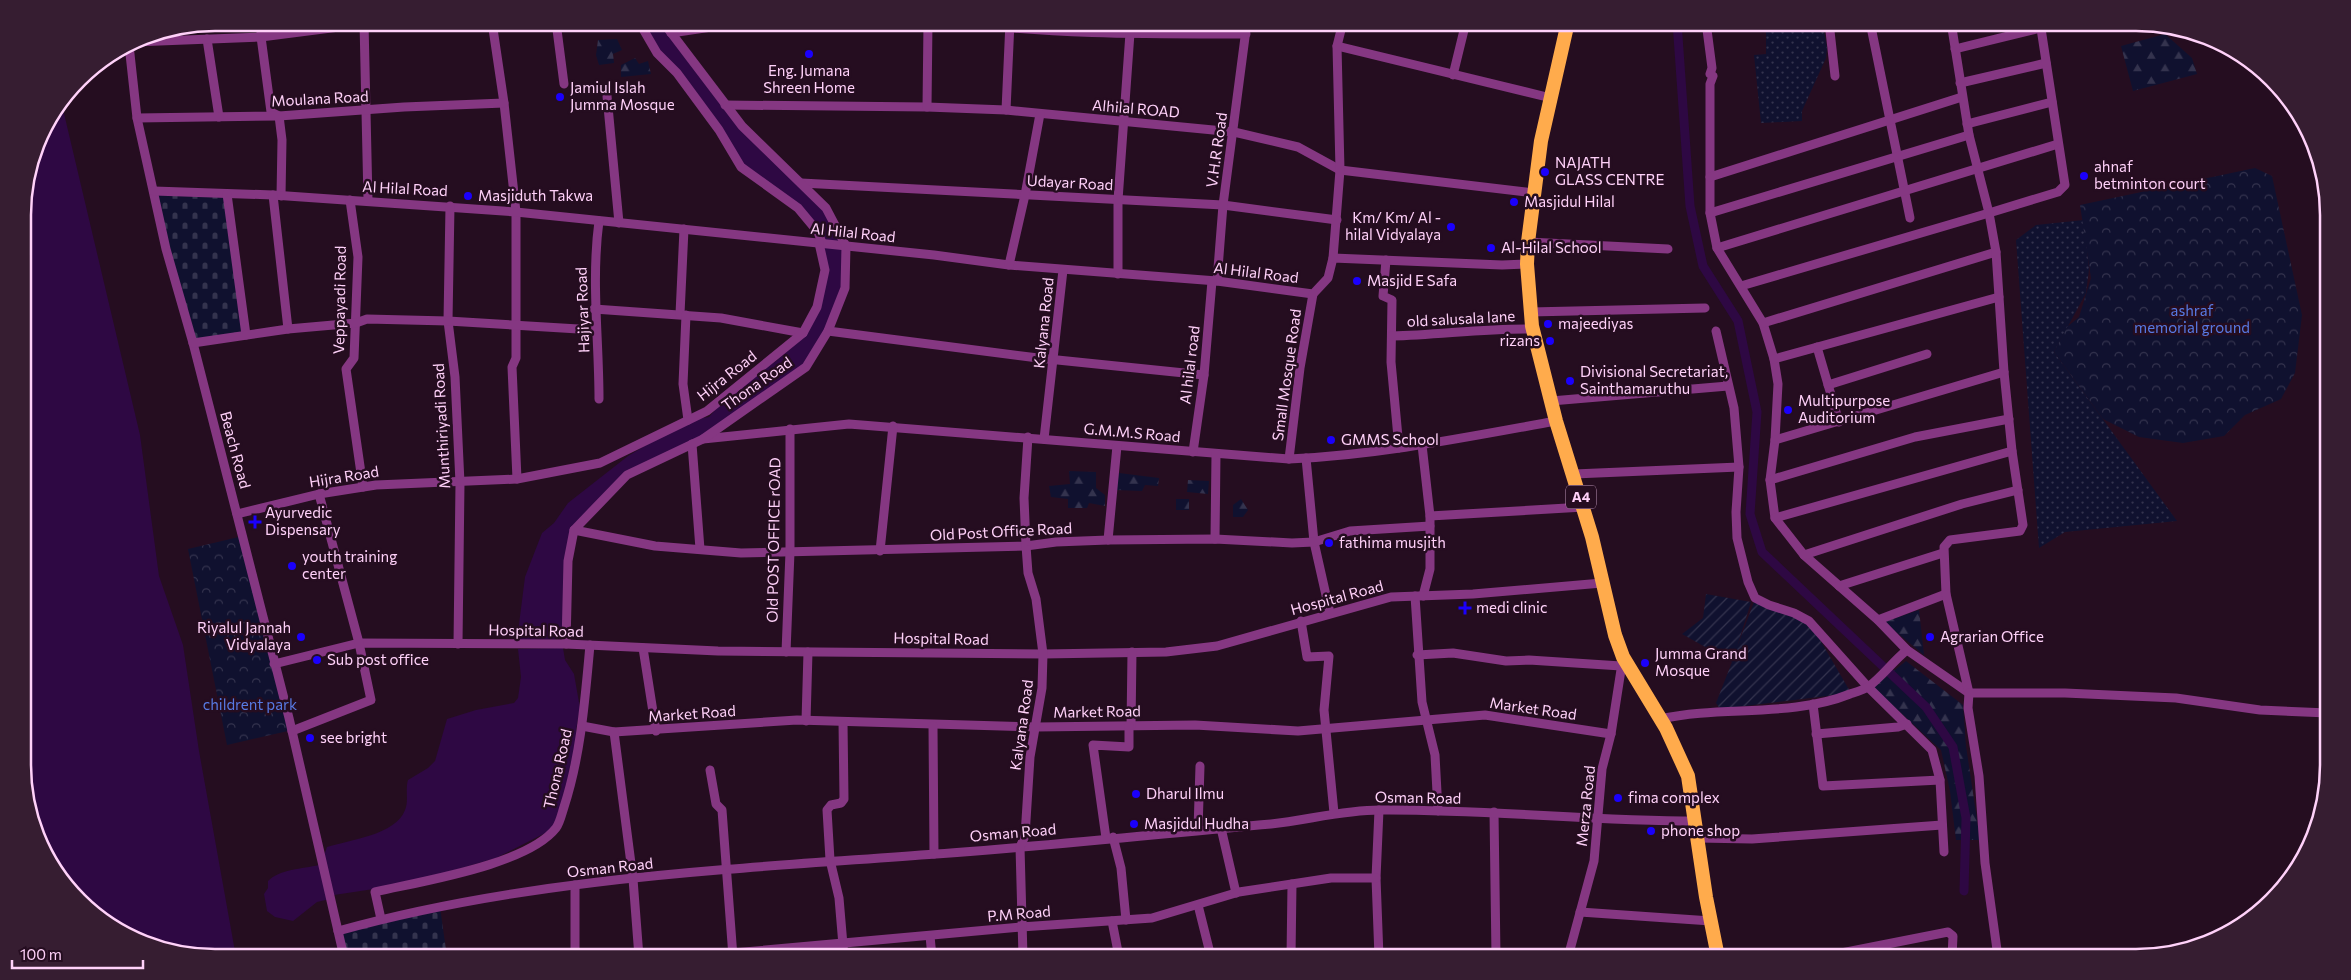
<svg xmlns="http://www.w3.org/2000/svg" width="2351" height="980" font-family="Commissioner,sans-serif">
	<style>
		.grass { fill: url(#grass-dots) }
		.forest { fill: url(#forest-firs) }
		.cemetery { fill: url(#cemetery-stones) }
		.park { fill: url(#park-crowns) }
		.garden { fill: url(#garden-furrows) }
		.water { fill: #2e0843 }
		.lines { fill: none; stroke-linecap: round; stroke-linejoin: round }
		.canal { stroke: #2e0843; stroke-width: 9 }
		.minor { stroke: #853782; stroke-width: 9 }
		.highway { stroke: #ffab4c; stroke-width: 14 }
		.poi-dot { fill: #1b00fc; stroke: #250d20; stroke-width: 2 }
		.labels { text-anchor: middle; stroke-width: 5; stroke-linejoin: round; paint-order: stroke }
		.shield { fill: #250d20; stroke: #be96b8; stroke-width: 1 }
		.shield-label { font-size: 14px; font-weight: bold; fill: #ffd1f9 }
		.poi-label { font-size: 15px; fill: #ffd1f9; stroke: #250d20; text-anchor: start }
		.street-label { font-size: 15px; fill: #ffd1f9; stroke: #250d20 }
		.park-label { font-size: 15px; fill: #587ae4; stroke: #250d20 }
		.rim { fill: none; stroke: #ffd1f9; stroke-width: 2.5 }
	</style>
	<defs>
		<pattern id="grass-dots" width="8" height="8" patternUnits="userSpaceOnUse" patternTransform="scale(1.25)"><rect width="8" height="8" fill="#10112f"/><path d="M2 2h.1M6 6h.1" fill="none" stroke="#34334e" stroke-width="1.8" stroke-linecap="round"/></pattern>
		<pattern id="forest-firs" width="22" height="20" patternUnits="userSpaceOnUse" patternTransform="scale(1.25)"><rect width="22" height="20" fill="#10112f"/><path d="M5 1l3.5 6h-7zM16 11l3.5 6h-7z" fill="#34334e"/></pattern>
		<pattern id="cemetery-stones" width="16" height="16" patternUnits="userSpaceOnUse" patternTransform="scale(1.25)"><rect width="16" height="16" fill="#10112f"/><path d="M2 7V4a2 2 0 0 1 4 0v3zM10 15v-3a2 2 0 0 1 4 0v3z" fill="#34334e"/></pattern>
		<pattern id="park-crowns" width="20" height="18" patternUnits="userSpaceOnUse" patternTransform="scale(1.25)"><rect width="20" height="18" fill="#10112f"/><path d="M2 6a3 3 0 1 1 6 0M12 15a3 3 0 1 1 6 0" fill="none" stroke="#34334e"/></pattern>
		<pattern id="garden-furrows" width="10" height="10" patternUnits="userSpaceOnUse" patternTransform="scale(1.25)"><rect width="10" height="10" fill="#10112f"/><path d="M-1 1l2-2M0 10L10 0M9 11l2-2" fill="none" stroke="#34334e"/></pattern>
	</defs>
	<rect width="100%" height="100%" fill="#250d20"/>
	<g class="grass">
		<polygon points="1766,25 1823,25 1827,48 1826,58 1802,111 1802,121 1761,123 1754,55 1766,54"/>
		<polygon points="2084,220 2089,269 2086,293 2054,352 2177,521 2065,532 2039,548 2016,240 2036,225"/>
	</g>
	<g class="forest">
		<polygon points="2165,34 2192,58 2197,74 2133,91 2121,46"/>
		<polygon points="617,39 622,50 613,54 614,63 599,65 596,55 598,40"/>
		<polygon points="635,58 639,64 648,61 651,74 621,77 621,65"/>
		<polygon points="1069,471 1096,472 1096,488 1105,495 1105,506 1089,503 1087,508 1068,508 1068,499 1051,497 1049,486 1070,484"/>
		<polygon points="1119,473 1159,478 1158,486 1145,485 1142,491 1116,490"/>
		<polygon points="1188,480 1209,481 1208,494 1187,492"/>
		<rect x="1176" y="499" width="13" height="11"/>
		<polygon points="1241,499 1248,510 1243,517 1233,517 1233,505"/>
		<polygon points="1919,610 1924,655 1884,622"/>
		<polygon points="1906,661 1963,705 1966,746 1980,840 1956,840 1950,791 1941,750 1873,687"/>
	</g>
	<g class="cemetery">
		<polygon points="154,191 227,194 246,335 193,343"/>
		<polygon points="440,907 447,957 344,957 338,931"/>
	</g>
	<g class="park">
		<polygon points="2255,168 2272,176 2302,315 2295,373 2281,399 2245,415 2224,436 2183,443 2139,437 2103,419 2054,352 2067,327 2079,317 2091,278 2080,205"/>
		<polygon points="243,536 288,731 227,745 188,549"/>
	</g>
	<polygon class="garden" points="1706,594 1751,602 1737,647 1754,602 1809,621 1851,693 1720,709 1716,703 1732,662 1682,634 1703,618"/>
	<g class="water">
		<polygon points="639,23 663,23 728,108 826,208 846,250 845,285 808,364 703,439 636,467 574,530 562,639 517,640 525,577 542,533 554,523 568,503 628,456 688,420 709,417 729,394 776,361 797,343 817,307 827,260 808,219 751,175"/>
		<polygon points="62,105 140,435 159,576 183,645 199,751 236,957 215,957 141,943 98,918 62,883 37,839 24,791 23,202 42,129"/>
		<path d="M563,648L565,660L574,674L580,708L576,730L578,736L569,771V791L557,827L496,858L407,884L334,895L322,861L327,847C349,840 396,835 405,810C409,801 405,790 408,780L428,768L435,761L447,719L476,710L514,703L518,698L521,677L518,649Z"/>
		<path d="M319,865L330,899L317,902L293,921L275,917L267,911L264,894L268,888V881C280,869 302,869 319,865Z"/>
	</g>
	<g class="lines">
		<polyline class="canal" points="1677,22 1690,206 1703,266 1738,321 1757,412 1750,514 1762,552 1926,707 1953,747 1966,818 1964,891"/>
		<g class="minor">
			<polyline points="261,22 261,37 271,112 279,116 282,140 281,196"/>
			<polyline points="364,22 368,201"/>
			<polyline points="492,22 504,103 516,212 516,358 512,367 517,479"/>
			<polyline points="556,22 564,84"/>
			<polyline points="639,22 657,53 677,73 719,130 741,167 798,208 818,232 822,243"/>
			<path d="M958,22C1053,35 1150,34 1246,34"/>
			<polyline points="1706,22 1712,68 1710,74 1713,76 1710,84 1710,213 1717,248 1763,323 1774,359 1778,384 1775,440 1770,480 1775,518 1804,555 1878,620 1907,650 1969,693"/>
			<polyline points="1829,22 1835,76"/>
			<polyline points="1870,22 1910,218"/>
			<polyline points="671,33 745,22"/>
			<polyline points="207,39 219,117"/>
			<polyline points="134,42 261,37 339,27 354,22"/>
			<polyline points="129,45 137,118 166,249 193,343 289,718 344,957"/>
			<polyline points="1337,46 1551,98"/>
			<polyline points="1955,49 2041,28"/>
			<polyline points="1453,75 1466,22"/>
			<polyline points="1960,83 2046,63"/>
			<polyline points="607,96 619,223"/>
			<polyline points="725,105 927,107 1006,110 1234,132 1298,147 1340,170 1534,193"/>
			<polyline points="927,107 928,22"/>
			<polyline points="1006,110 1010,22"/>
			<polyline points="137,118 279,116 404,107 504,103"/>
			<polyline points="1967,124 2052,102"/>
			<polyline points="1710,177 1962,97"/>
			<polyline points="801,183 1223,205 1337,220"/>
			<polyline points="154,191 273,195 516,212 934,255 1009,265 1217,281 1313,294 1328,278 1333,258 1502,265 1527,264"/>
			<polyline points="227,194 246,335"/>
			<polyline points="273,195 288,329"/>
			<polyline points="350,200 358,257 354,358 346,369 363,487"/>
			<polyline points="450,206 448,321 455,377 460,483 458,644"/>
			<polyline points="1710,213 1969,135"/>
			<polyline points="1528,242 1668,249"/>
			<polyline points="1717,248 2058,144"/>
			<polyline points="1333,258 1340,170 1337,46 1343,22"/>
			<polyline points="1386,260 1383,296 1392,300 1391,362 1399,448"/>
			<polyline points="1009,265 1025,195 1040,114"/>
			<polyline points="1118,274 1118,200 1130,33"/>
			<polyline points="1217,281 1223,205 1247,22"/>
			<polyline points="1741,286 1989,213 1969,135 1951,22"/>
			<polyline points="594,309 721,318 803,333"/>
			<polyline points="1530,312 1705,308"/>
			<polyline points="680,314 684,229"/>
			<polyline points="686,315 683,384 688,420"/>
			<polyline points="1763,323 1996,252"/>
			<polyline points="828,331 1038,358 1204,375"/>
			<polyline points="1716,331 1734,408 1739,467 1736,512 1737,538 1748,582 1755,598 1769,605 1794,613 1809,621 1868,687 1932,750 1940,780 1944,852"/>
			<path d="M1392,336C1439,335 1485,328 1532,329"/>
			<polyline points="193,343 288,329 356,323 367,319 448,321 595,330"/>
			<polyline points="1817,347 1839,422"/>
			<polyline points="1774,359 1999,297"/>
			<polyline points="1828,385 1927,354"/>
			<path d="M599,399C599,339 591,281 599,221"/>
			<polyline points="1551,401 1728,386"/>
			<path d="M703,439L849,424L1289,459C1379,455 1467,437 1556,421"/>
			<polyline points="1044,439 1063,270"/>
			<polyline points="1775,440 2004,372"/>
			<polyline points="692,444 700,549"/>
			<polyline points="1422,445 1430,516 1430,569 1423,596"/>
			<polyline points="1193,452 1204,375 1212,281"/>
			<polyline points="1306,458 1314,542 1330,613"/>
			<polyline points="1289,459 1300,368 1313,294"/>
			<polyline points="1574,474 1739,467"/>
			<polyline points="1770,480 1915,437 2009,419"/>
			<polyline points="237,514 319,494 376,485 517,479 600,463 707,411 803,333 817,307 825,270 819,243"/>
			<polyline points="1430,516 1584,507"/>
			<polyline points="1775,518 2012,451"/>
			<polyline points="574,530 655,546 741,553 1026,546 1056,542 1108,540 1215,539 1292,543 1314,542 1350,531 1430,526"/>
			<polyline points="1215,539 1216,454"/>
			<polyline points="1108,540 1117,446"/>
			<polyline points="880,551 893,426"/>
			<polyline points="1804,555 1962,504 2018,490"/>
			<polyline points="1839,586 1943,553"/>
			<polyline points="1415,596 1422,702 1435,755 1438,811"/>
			<polyline points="1878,620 1946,594"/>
			<polyline points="1301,621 1307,657 1329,656 1324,710 1334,813"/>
			<polyline points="566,644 568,561 574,530 627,475 703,439 806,367 828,331 845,288 846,246 826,208 742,126 663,22"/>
			<polyline points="643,648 656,731"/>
			<polyline points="786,652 790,552 790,429"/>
			<polyline points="1417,655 1453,653 1506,661 1529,660 1621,666"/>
			<polyline points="274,664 359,643 566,644 718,651 1043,654 1166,652 1217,646 1391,597 1473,594 1602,583"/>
			<polyline points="1969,693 1946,594 1944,547 1950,540 2020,531 2023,525 2012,451 2004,372 1996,252 1989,213 2058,192 2065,185 2040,22"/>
			<polyline points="1813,704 1823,786 1940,780"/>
			<path d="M1660,719C1722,705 1790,718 1850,694C1856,692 1863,690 1868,687C1882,677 1893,661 1907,650"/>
			<polyline points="806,721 808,652"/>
			<polyline points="843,722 844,799 841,803 831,805 827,810 830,860 839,898 844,957"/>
			<polyline points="582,726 614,732 797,720 1037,727 1195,725 1298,731 1485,715 1611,734"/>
			<polyline points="933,726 934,854"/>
			<polyline points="1131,726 1132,652"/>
			<polyline points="292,731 371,700 359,643 319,494"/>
			<polyline points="614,732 633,879 639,957"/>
			<polyline points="1816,734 1898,727 1907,724"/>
			<polyline points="710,770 716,804 722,810 733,957"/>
			<polyline points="1379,810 1376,878 1379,957"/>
			<polyline points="1494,812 1496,957"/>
			<polyline points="1221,828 1236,893"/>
			<polyline points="1198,830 1200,766"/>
			<polyline points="1113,837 1121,868 1126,920"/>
			<polyline points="1106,838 1093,745 1129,747 1129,726"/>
			<polyline points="1698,838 1752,839 1942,825"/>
			<polyline points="575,885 575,957"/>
			<polyline points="1198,905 1211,957"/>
			<polyline points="1580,912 1711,921"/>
			<path d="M381,919L375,892C422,881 527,865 556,828C560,823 562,813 564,807C581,755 585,699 590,645"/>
			<polyline points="1112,921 1119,957"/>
			<path d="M338,931C532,877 736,869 936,854C1048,846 1160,834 1271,824C1308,820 1343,810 1380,810C1485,809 1590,821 1696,821"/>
			<polyline points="930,936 932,957"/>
			<polyline points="661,957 733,953 1021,927 1152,918 1239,892 1331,878 1376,878"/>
			<polyline points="1023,957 1020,847 1025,836 1030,757 1042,688 1043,654 1036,599 1028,573 1026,546 1024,498 1028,437"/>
			<polyline points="1291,957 1292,884"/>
			<polyline points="1568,957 1594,861 1602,769 1611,734 1623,657"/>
			<polyline points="1821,957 1948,932 1953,936 1952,957"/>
			<polyline points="1998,957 1985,863 1979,776 1968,708 1969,693 2065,693 2176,698 2260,710 2328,713"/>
		</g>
		<polyline class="highway" points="1568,22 1541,141 1528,242 1527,264 1532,326 1556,421 1592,537 1615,635 1623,657 1666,728 1688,776 1706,897 1718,957"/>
	</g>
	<g class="poi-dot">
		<circle cx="809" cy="54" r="5"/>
		<circle cx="560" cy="97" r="5"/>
		<circle cx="1545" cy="172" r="5"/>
		<circle cx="2084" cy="176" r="5"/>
		<circle cx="468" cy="196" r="5"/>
		<circle cx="1514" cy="202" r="5"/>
		<circle cx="1451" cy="227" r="5"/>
		<circle cx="1491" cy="248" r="5"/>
		<circle cx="1357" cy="281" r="5"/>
		<circle cx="1548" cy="324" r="5"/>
		<circle cx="1550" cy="341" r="5"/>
		<circle cx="1570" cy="381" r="5"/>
		<circle cx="1788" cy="410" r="5"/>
		<circle cx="1331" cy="440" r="5"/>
		<path d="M252.5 514.5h5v5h5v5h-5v5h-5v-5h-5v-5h5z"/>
		<circle cx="1329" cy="543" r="5"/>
		<circle cx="292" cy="566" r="5"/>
		<path d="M1462.5 600.5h5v5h5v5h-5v5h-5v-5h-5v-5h5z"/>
		<circle cx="301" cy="637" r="5"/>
		<circle cx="1930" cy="637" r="5"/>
		<circle cx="317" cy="660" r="5"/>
		<circle cx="1645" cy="663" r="5"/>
		<circle cx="310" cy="738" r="5"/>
		<circle cx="1136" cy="794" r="5"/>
		<circle cx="1618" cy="798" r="5"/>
		<circle cx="1134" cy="824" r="5"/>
		<circle cx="1651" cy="831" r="5"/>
	</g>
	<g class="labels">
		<rect class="shield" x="1566" y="485.5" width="30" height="23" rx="4"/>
		<g class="shield-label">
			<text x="1581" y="502">A4</text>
		</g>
		<g class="poi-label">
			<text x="809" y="76" text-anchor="middle">Eng. Jumana<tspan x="809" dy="17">Shreen Home</tspan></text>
			<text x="570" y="93">Jamiul Islah<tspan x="570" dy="17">Jumma Mosque</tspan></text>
			<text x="1555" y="168">NAJATH<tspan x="1555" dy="17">GLASS CENTRE</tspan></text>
			<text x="2094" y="172">ahnaf<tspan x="2094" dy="17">betminton court</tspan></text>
			<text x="478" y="201">Masjiduth Takwa</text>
			<text x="1524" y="207">Masjidul Hilal</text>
			<text x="1441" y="223" text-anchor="end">Km/ Km/ Al -<tspan x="1441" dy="17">hilal Vidyalaya</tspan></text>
			<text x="1501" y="253">Al-Hilal School</text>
			<text x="1367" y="286">Masjid E Safa</text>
			<text x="1558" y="329">majeediyas</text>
			<text x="1540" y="346" text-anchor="end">rizans</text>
			<text x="1580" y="377">Divisional Secretariat,<tspan x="1580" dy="17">Sainthamaruthu</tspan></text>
			<text x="1798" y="406">Multipurpose<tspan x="1798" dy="17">Auditorium</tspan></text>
			<text x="1341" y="445">GMMS School</text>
			<text x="265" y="518">Ayurvedic<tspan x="265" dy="17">Dispensary</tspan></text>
			<text x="1339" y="548">fathima musjith</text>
			<text x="302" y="562">youth training<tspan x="302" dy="17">center</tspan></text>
			<text x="1476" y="613">medi clinic</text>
			<text x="291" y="633" text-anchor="end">Riyalul Jannah<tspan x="291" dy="17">Vidyalaya</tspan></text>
			<text x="1940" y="642">Agrarian Office</text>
			<text x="1655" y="659">Jumma Grand<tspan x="1655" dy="17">Mosque</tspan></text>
			<text x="327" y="665">Sub post office</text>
			<text x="320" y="743">see bright</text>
			<text x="1146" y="799">Dharul Ilmu</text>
			<text x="1628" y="803">fima complex</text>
			<text x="1144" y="829">Masjidul Hudha</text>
			<text x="1661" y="836">phone shop</text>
		</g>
		<g class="street-label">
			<text transform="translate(320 99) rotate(-3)" y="5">Moulana Road</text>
			<text transform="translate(1136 109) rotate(5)" y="5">Alhilal ROAD</text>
			<text transform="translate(1217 150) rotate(-82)" y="5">V.H.R Road</text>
			<text transform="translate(1070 183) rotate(3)" y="5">Udayar Road</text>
			<text transform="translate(405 189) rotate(3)" y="5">Al Hilal Road</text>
			<text transform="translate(853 233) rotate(6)" y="5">Al Hilal Road</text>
			<text transform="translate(1256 273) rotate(7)" y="5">Al Hilal Road</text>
			<text transform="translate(340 300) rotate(-89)" y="5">Veppayadi Road</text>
			<text transform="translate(583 310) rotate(-92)" y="5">Hajiyar Road</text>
			<text transform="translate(1461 319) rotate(-3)" y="5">old salusala lane</text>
			<text transform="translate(1044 323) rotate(-84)" y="5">Kalyana Road</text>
			<text transform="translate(1190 365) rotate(-83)" y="5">Al hilal road</text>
			<text transform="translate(1287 375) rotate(-82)" y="5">Small Mosque Road</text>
			<text transform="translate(727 376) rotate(-38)" y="5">Hijra Road</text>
			<text transform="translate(757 384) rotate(-35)" y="5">Thona Road</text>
			<text transform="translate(442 426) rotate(-93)" y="5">Munthiriyadi Road</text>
			<text transform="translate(1132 433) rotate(5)" y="5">G.M.M.S Road</text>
			<text transform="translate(235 450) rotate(75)" y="5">Beach Road</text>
			<text transform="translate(344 477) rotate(-9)" y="5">Hijra Road</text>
			<text transform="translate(1001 532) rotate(-3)" y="5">Old Post Office Road</text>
			<text transform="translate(774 540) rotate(-89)" y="5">Old POST OFFICE rOAD</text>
			<text transform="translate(1337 598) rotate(-15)" y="5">Hospital Road</text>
			<text transform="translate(536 631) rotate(1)" y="5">Hospital Road</text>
			<text transform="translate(941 639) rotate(1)" y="5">Hospital Road</text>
			<text transform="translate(1533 709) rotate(8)" y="5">Market Road</text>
			<text transform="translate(1097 712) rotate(-1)" y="5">Market Road</text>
			<text transform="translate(692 714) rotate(-4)" y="5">Market Road</text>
			<text transform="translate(1022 725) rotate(-82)" y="5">Kalyana Road</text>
			<text transform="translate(558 769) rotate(-77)" y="5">Thona Road</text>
			<text transform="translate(1418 798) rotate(1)" y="5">Osman Road</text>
			<text transform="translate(1586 806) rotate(-84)" y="5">Merza Road</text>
			<text transform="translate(1013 833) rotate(-5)" y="5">Osman Road</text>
			<text transform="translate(610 868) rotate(-6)" y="5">Osman Road</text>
			<text transform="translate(1019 914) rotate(-5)" y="5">P.M Road</text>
		</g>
		<g class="park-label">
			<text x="2192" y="316">ashraf<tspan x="2192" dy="17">memorial ground</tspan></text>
			<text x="250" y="710">childrent park</text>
		</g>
	</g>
	<path d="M0 0H2351V980H0ZM215 31H2136A184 184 0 0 1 2320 215V765A184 184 0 0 1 2136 949H215A184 184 0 0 1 31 765V215A184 184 0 0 1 215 31Z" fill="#361d31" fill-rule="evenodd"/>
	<path class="rim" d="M215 31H2136A184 184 0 0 1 2320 215V765A184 184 0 0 1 2136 949H215A184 184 0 0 1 31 765V215A184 184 0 0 1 215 31Z"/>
	<path d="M12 960v8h131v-8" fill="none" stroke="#ffd1f9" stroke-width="2.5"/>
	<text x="20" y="960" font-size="15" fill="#ffd1f9" stroke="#250d20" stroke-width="4" paint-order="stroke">100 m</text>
</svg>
